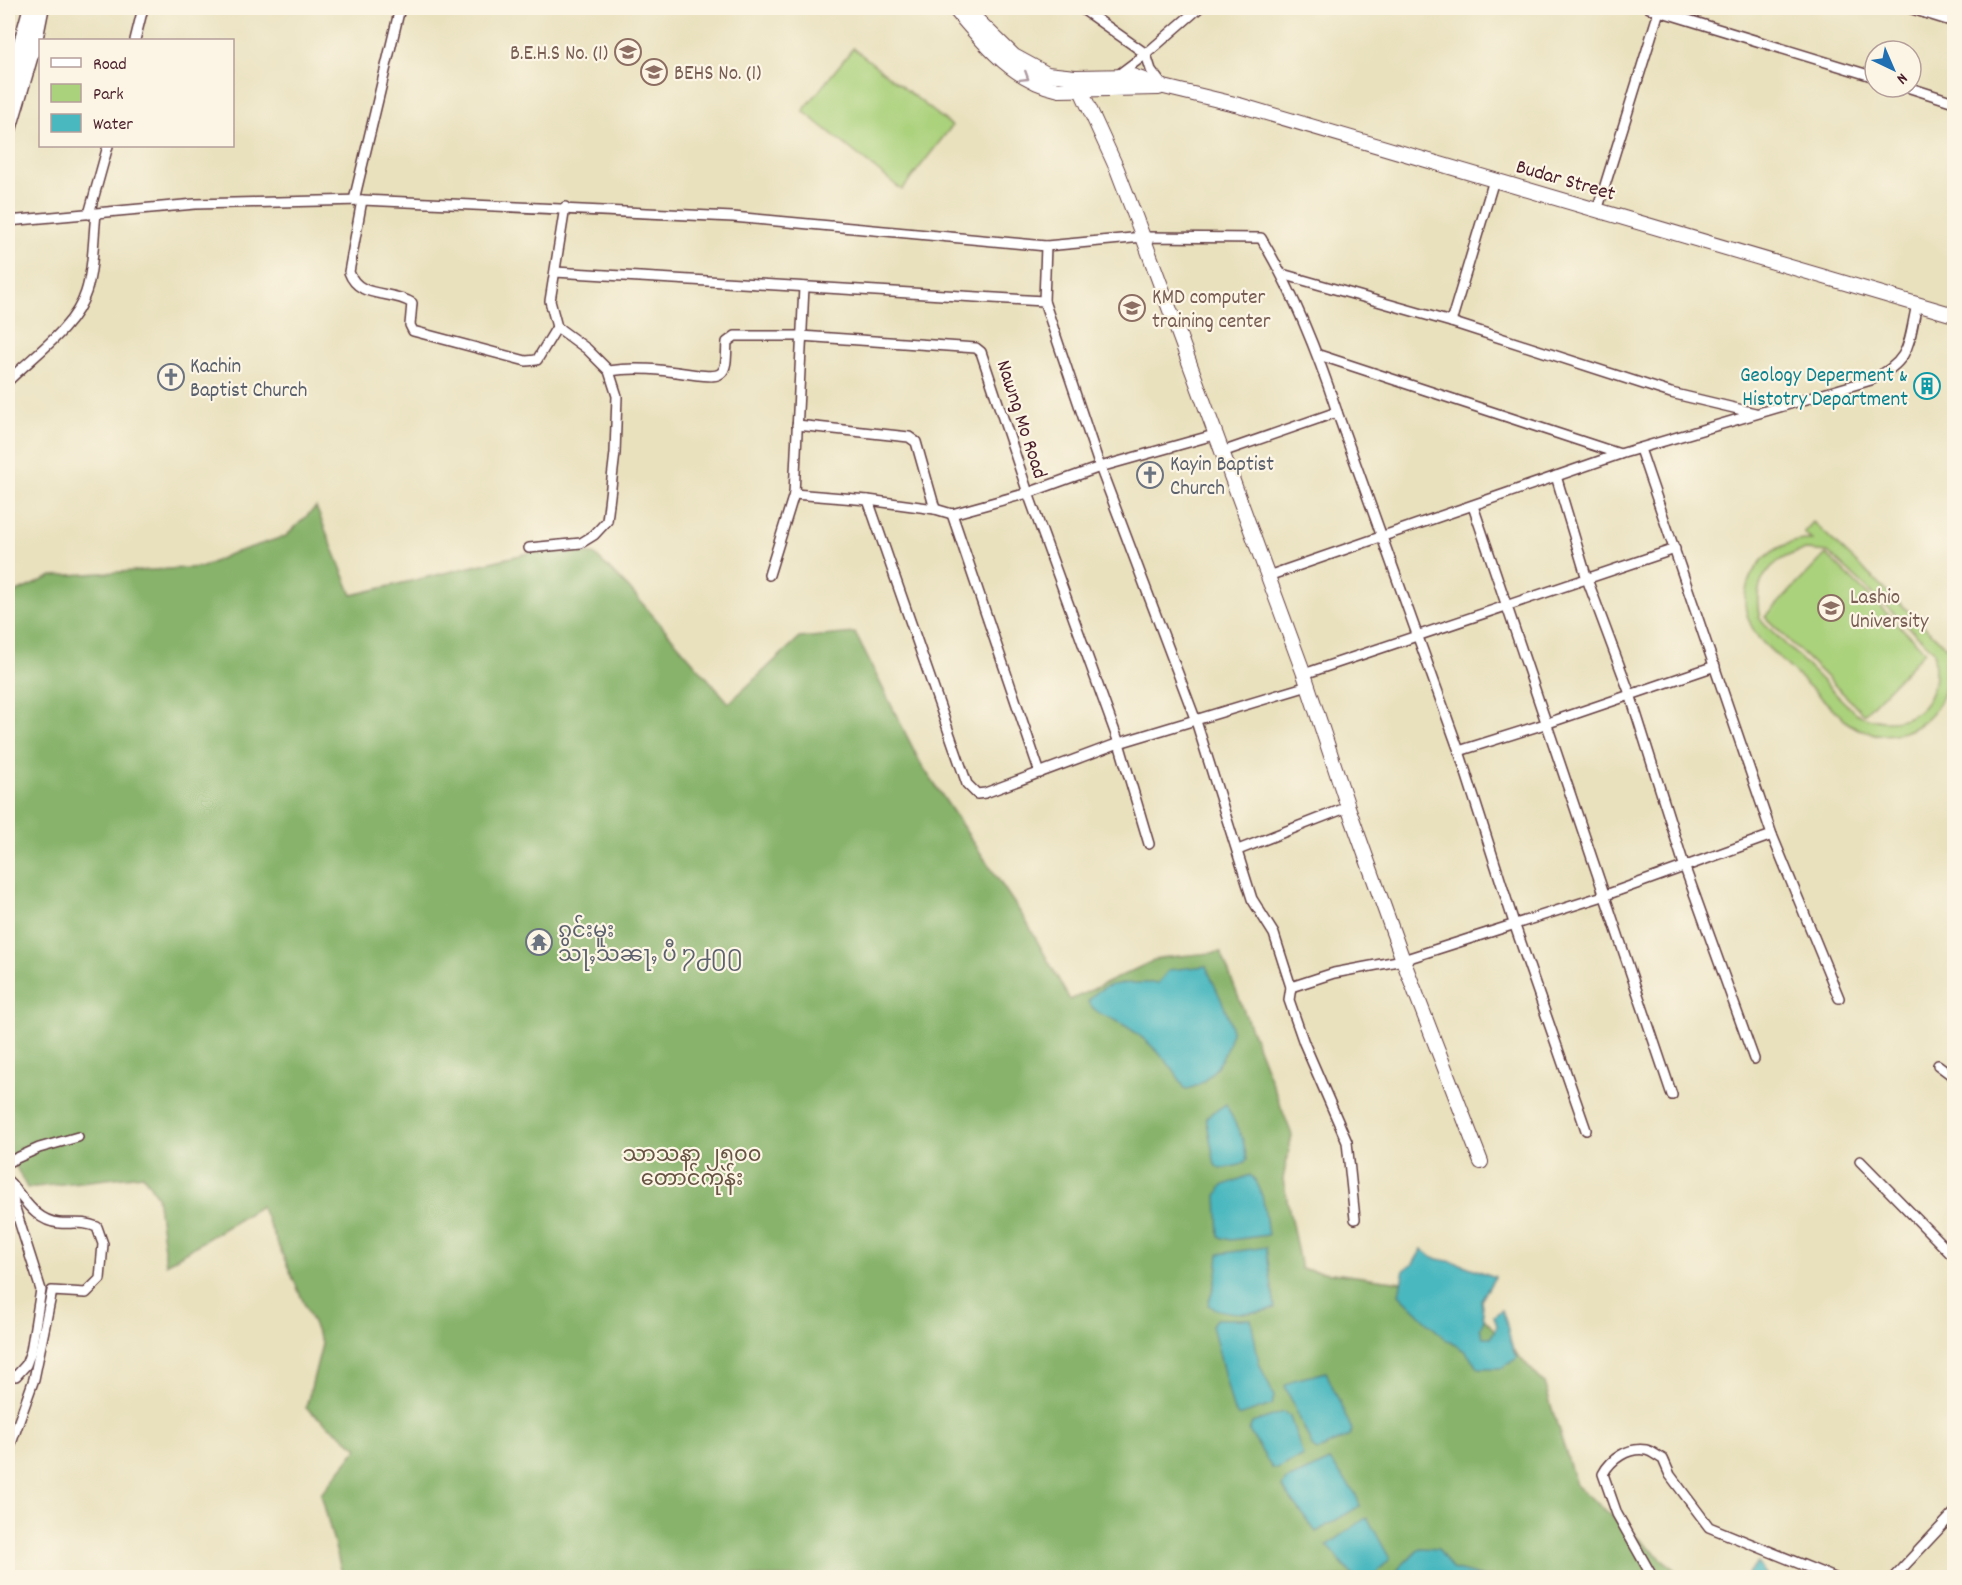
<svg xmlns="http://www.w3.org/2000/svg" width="1962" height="1585" font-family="Dekko,'Noto Sans Myanmar',sans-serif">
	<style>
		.green { fill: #aad17b; stroke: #7a7853; stroke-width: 1.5; fill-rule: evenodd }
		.forest { fill: #87b36b; stroke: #68694b; stroke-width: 1.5 }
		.water { fill: #49b8bf; stroke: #4a6c75; stroke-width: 1.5 }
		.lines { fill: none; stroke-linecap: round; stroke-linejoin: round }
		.street-casing { stroke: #623c41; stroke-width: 12 }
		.secondary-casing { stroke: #623c41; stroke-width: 16 }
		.primary-casing { stroke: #623c41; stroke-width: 18 }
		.street { stroke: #fff; stroke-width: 9 }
		.secondary { stroke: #fff; stroke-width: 14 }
		.primary { stroke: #fff; stroke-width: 15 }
		.oneway { stroke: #ae9aa0 }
		.labels { text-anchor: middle; stroke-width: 4.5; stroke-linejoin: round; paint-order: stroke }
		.education-label { font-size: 21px; fill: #785e54; stroke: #fcf5e5; text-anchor: start }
		.street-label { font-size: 21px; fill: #4a1f2b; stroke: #fcf5e5 }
		.worship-label { font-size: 21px; fill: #5b616d; stroke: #fcf5e5; text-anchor: start }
		.culture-label { font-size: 21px; fill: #0d838f; stroke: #fcf5e5; text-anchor: end }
		.park-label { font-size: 21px; fill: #675443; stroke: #fcf5e5 }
	</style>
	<rect width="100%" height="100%" fill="#fcf5e5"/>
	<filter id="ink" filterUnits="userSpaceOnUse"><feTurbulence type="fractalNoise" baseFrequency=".0167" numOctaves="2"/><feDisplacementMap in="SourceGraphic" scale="12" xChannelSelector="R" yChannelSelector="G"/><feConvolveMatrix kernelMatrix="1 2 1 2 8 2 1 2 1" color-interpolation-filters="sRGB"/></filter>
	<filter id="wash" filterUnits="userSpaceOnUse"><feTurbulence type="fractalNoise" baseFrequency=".008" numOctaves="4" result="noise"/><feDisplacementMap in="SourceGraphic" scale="24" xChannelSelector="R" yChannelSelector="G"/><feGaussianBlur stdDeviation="1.35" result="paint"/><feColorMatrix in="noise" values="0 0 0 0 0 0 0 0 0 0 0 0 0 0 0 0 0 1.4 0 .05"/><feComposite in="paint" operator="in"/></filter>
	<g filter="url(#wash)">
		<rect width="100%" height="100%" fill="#e9e1be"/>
		<g class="green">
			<polygon points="853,48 952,126 902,190 803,111"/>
			<path d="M1813,522L1954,654V671L1945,663C1953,720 1895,754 1848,723L1760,640C1754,631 1748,622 1746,611C1738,572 1776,538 1812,540L1804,532ZM1806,550L1828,552L1934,651C1934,661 1936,674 1934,684C1924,724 1886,728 1855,713L1760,619C1751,581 1770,558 1806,550Z"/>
			<polygon points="1826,554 1925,651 1864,714 1765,617"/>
		</g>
		<polygon class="forest" points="316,507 352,595 537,551 594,554 628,587 729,703 799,638 855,633 921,764 1026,921 1070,1000 1159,958 1221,952 1292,1135 1283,1179 1301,1269 1456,1289 1544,1383 1576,1485 1683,1577 343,1577 321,1494 358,1448 306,1408 322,1344 261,1206 166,1264 157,1196 143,1175 27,1188 8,1151 8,596 52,576 203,567 230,554 286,536"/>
		<g class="water">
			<path d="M1206,966C1211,980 1230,1014 1231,1027C1232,1050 1209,1087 1185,1089C1171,1062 1146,1037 1119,1022C1104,1014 1100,1017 1088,1002C1103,978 1132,984 1158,983L1169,970Z"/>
			<polygon points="1226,1104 1243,1140 1247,1160 1240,1165 1221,1169 1215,1165 1206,1117"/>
			<path d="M1250,1175C1265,1186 1265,1218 1268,1235L1231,1240L1219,1237L1217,1196L1222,1186Z"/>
			<path d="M1266,1247L1275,1308C1257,1314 1224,1316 1208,1305L1217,1275L1219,1254Z"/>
			<path d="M1422,1249L1433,1258L1458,1263L1495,1277L1481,1300L1484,1320L1480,1328L1483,1337H1491L1497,1326L1494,1316L1501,1310C1511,1326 1507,1343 1517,1358L1502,1368H1479L1465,1351L1445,1339L1399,1294L1404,1270L1413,1264Z"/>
			<polygon points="1216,1319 1251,1319 1259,1363 1274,1396 1272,1405 1238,1416 1233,1409 1212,1325"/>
			<polygon points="1326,1372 1352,1430 1349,1436 1317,1451 1313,1448 1285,1386 1294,1380"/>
			<polygon points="1284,1412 1290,1417 1303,1456 1277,1469 1272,1468 1249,1431 1252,1423"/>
			<polygon points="1330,1461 1355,1493 1360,1506 1316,1532 1282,1487 1285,1481"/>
			<polygon points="1367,1517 1390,1559 1372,1577 1354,1577 1327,1546"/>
			<polygon points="1420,1548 1438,1549 1452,1569 1484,1577 1393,1577 1400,1567"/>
			<polygon points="1758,1563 1768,1577 1745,1577"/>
		</g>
	</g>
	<g filter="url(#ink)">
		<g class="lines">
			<defs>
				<g id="street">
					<polyline points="1081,8 1146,54 1199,8"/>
					<polyline points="1649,8 1875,77"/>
					<polyline points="1909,8 1954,22"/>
					<polyline points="135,40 143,8"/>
					<polyline points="1118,75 1146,54 1151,70 1162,85"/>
					<polyline points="1907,87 1954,102"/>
					<polyline points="354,200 400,8"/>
					<path d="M362,200L349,272C359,300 390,289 412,303L410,325L413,331L526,361L537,360L557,327"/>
					<polyline points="1597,211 1660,8"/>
					<polyline points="89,214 108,146"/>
					<path d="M8,221L195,204L362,200L733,217L1046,246L1143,237L1261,238C1294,293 1317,351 1337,412L1459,751L1514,923L1586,1130"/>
					<polyline points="555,272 1044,301 1100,467 1196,721 1252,899 1274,934 1291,987 1289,1000 1304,1043 1347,1142 1355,1219"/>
					<polyline points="1282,274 1451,322 1671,393 1755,413"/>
					<polyline points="1044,301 1046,246"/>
					<polyline points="1451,322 1494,180"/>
					<polyline points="1319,355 1620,454"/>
					<path d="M609,371C639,366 668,371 698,375C705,375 715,378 721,373C728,368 726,350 727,342L735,336H801L976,348L981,352L1028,493L1119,743L1149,844"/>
					<path d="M8,381C34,355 75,328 86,292C94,268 93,238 96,214"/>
					<polyline points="797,425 909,437 916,442 935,509"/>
					<polyline points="1222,452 1337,412"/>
					<polyline points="1556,476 1587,579 1630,694 1685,868 1754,1059"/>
					<polyline points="794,494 868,500 935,509 952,514 1028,493 1100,467 1214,435"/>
					<polyline points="868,500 967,784 977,794 985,793 1119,743 1308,686"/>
					<polyline points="1473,506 1672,1095"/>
					<polyline points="952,514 1040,773"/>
					<polyline points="529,548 581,543 594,535 607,521 615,453 617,396 609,371 587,349 557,327 550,301 565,207"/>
					<polyline points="769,575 794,494 804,287"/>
					<path d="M1268,576L1620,454L1871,380C1911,361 1908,345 1917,304"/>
					<polyline points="1304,674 1675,549"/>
					<polyline points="1459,751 1548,723 1715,666"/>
					<polyline points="1772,835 1839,998"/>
					<polyline points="1238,850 1348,807"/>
					<polyline points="1291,987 1334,973 1403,960 1603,896 1772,835 1640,449"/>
					<polyline points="1938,1065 1954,1077"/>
					<polyline points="1860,1161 1954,1257"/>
					<polyline points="8,1162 39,1148 78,1137"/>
					<path d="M8,1181C23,1196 34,1221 59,1223C73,1224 83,1221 97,1227L103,1244L100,1279L86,1293L52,1291L34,1379L8,1452"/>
					<polyline points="8,1375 16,1376 26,1365 31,1351 41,1290 14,1205 11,1184"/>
					<path d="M1653,1578L1617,1514L1603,1474C1611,1459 1628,1447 1646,1450C1652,1451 1658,1457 1663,1459L1670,1475L1709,1527L1835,1578"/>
					<polyline points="1893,1578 1954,1513"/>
				</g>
				<g id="secondary">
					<path d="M954,8C983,42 1012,80 1059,90L1159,88"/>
					<polyline points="965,8 1014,56 1047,74 1075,77 1133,76 1164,87 1239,105 1954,315"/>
					<polyline points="1075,77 1117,169 1143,237 1304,674 1348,807 1403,960 1481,1162"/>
				</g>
				<g id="primary">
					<polyline points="8,92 31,8"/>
					<polyline points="8,131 34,43 41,8"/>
				</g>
			</defs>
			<use href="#street" class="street-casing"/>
			<use href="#secondary" class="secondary-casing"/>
			<use href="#primary" class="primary-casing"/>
			<use href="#street" class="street"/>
			<use href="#secondary" class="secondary"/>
			<use href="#primary" class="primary"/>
		</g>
		<defs><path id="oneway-chevron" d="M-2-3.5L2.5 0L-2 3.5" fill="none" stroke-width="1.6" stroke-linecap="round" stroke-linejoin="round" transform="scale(1.5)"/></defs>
		<use class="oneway" href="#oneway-chevron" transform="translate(1025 77) rotate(32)"/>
	</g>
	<defs>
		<symbol id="school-ring" viewBox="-11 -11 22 22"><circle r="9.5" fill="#fcf5e5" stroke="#8d6e63" stroke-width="1.5"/><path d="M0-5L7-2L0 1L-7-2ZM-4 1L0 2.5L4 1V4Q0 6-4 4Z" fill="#8d6e63"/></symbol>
		<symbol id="church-ring" viewBox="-11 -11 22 22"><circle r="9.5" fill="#fcf5e5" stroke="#6b7280" stroke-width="1.5"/><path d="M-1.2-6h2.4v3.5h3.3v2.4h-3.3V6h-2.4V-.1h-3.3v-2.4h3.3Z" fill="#6b7280"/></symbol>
		<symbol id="building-ring" viewBox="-11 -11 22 22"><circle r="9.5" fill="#fcf5e5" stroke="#0f9aa8" stroke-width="1.5"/><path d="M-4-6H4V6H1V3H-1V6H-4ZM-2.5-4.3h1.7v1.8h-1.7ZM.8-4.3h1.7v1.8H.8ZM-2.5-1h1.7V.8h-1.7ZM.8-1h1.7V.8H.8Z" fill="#0f9aa8"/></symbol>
		<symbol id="university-ring" viewBox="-11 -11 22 22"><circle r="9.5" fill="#fcf5e5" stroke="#8d6e63" stroke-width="1.5"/><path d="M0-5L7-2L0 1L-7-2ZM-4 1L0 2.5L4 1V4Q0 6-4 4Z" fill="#8d6e63"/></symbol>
		<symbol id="temple-ring" viewBox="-11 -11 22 22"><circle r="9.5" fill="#fcf5e5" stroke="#6b7280" stroke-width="1.5"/><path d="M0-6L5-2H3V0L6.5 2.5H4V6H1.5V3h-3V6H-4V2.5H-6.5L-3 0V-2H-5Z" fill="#6b7280"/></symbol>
	</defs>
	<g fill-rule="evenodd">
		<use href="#school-ring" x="613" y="37" width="30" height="30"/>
		<use href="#school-ring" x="639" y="57" width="30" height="30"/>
		<use href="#school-ring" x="1117" y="293" width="30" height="30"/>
		<use href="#church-ring" x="156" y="362" width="30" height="30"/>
		<use href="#building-ring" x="1912" y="371" width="30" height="30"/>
		<use href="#church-ring" x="1135" y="460" width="30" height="30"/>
		<use href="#university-ring" x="1816" y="593" width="30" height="30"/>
		<use href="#temple-ring" x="524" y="927" width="30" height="30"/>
	</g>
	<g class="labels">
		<g class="education-label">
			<text x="608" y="59" text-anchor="end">B.E.H.S No. (1)</text>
			<text x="674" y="79">BEHS No. (1)</text>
			<text x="1152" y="303">KMD computer<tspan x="1152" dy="24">training center</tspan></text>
			<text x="1850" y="603">Lashio<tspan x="1850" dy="24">University</tspan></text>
		</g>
		<g class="street-label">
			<text transform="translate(1566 179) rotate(16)" y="7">Budar Street</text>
			<text transform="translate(1023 419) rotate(72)" y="7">Nawng Mo Road</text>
		</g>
		<g class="worship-label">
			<text x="190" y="372">Kachin<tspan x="190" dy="24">Baptist Church</tspan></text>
			<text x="1170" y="470">Kayin Baptist<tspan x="1170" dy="24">Church</tspan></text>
			<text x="558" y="937">ၵွင်းမူး<tspan x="558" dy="24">သႃႇသၼႃႇ ပီ ႒႕႐႐</tspan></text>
		</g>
		<g class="culture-label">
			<text x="1908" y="381">Geology Deperment &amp;<tspan x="1908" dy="24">Histotry Department</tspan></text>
		</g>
		<g class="park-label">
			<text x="692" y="1161">သာသနာ ၂၅၀၀<tspan x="692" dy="24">တောင်ကုန်း</tspan></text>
		</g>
	</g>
	<rect width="1962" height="1585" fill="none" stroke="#fcf5e5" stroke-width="30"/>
	<rect x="39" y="39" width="195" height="108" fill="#fcf5e5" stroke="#b59f9b" stroke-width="1.5"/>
	<rect x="51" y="58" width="30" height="9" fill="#ffffff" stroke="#b59f9b" stroke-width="1.5"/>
	<text x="93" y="69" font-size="18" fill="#4a1f2b">Road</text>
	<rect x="51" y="84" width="30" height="18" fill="#aad17b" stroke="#b59f9b" stroke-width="1.5"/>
	<text x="93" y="99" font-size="18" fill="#4a1f2b">Park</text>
	<rect x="51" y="114" width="30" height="18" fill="#49b8bf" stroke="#b59f9b" stroke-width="1.5"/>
	<text x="93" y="129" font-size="18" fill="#4a1f2b">Water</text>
	<g transform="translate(1893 69) rotate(136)"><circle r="28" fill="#fcf5e5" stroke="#b59f9b" stroke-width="1.5"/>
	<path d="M0-4.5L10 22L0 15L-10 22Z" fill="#1f6fb2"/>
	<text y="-9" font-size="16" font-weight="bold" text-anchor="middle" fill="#4a1f2b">N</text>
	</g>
</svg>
